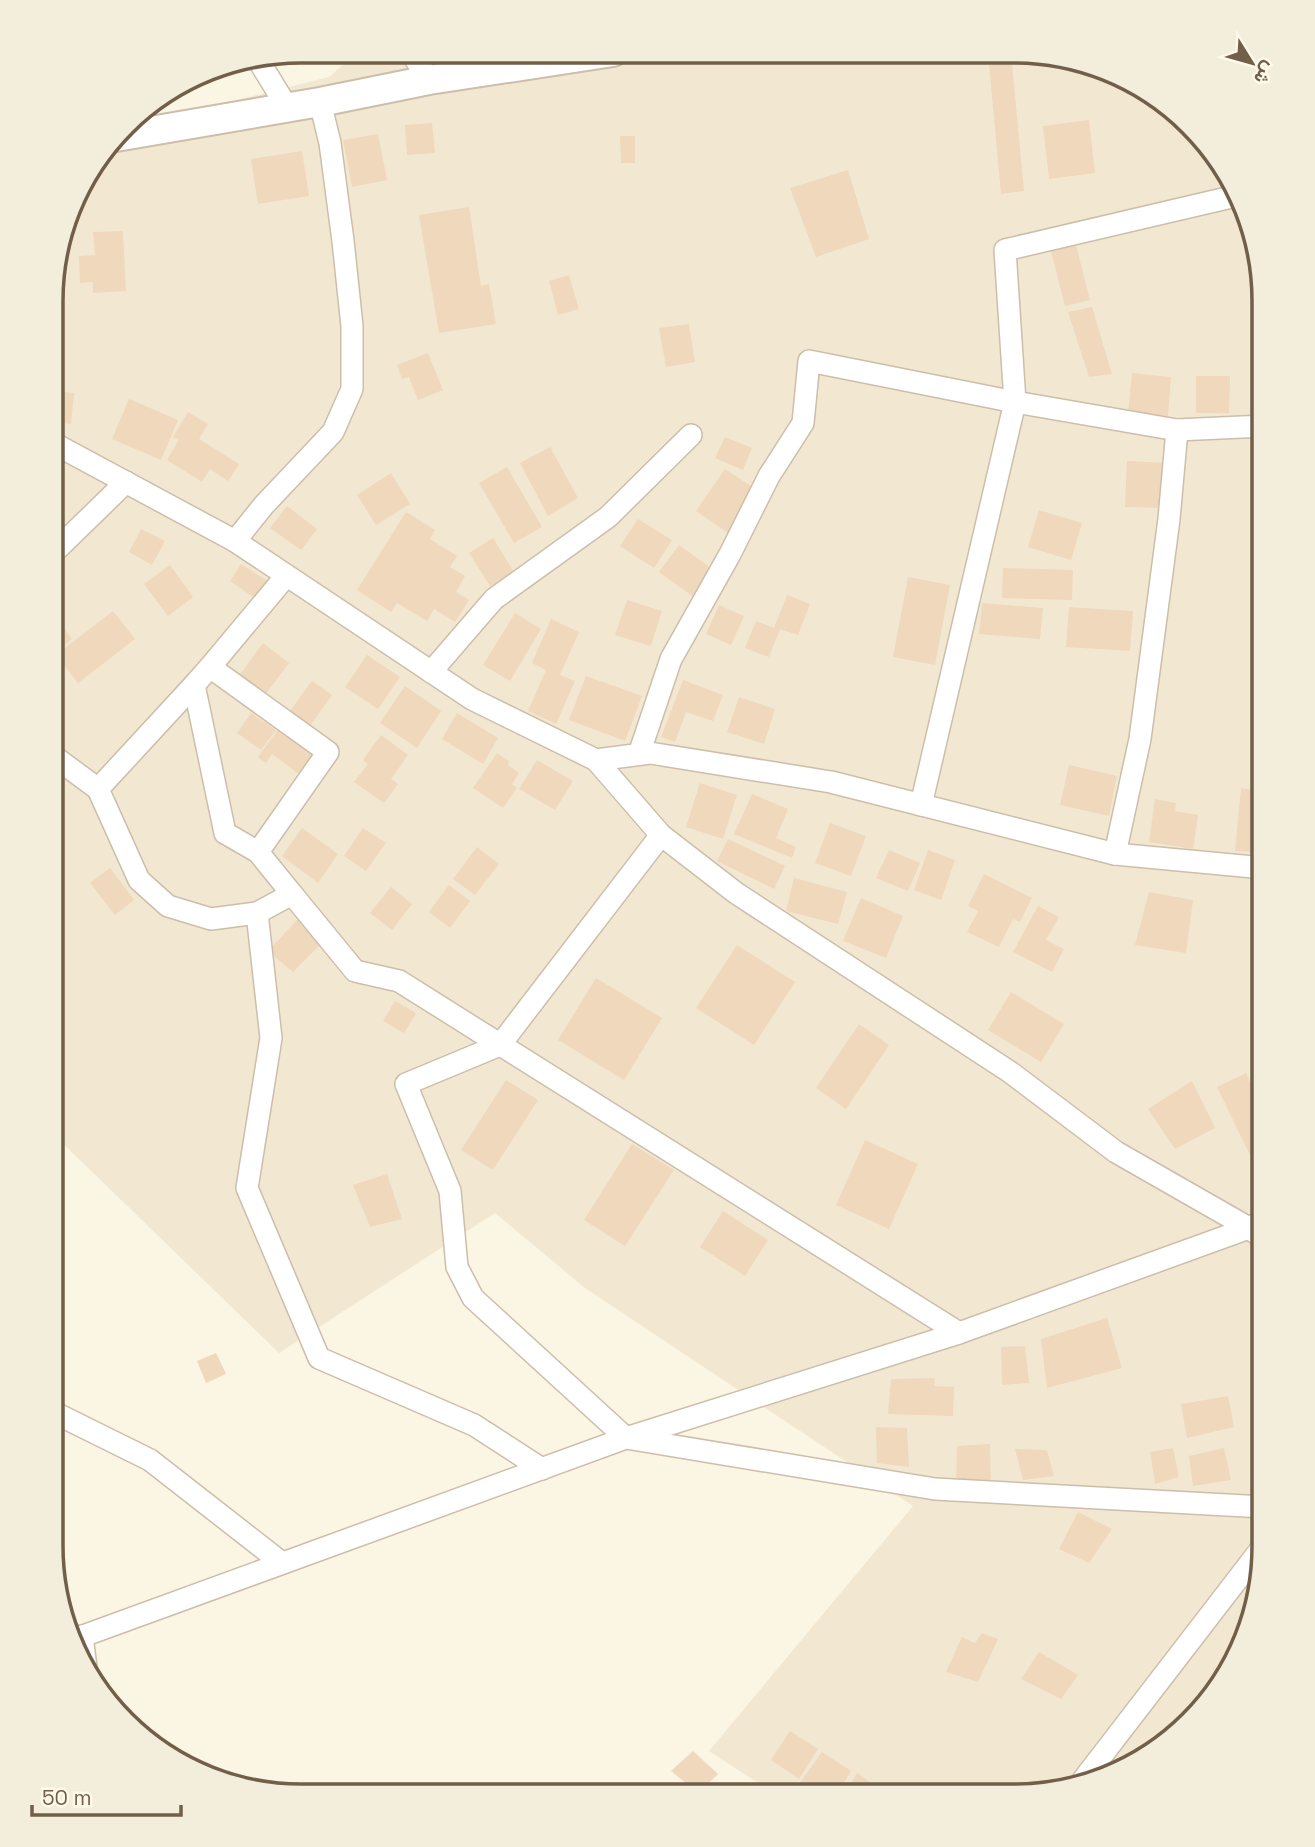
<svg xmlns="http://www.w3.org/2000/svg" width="1315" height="1847" font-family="'Space Grotesk',Vazirmatn,sans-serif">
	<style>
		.residential { fill: #f2e8d2 }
		.building { fill: #efd8bc }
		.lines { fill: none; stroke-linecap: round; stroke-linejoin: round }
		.minor-casing { stroke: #ccbeaa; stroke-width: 24 }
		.tertiary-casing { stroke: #ccbeaa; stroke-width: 32 }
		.minor { stroke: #fff; stroke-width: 21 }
		.tertiary { stroke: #fff; stroke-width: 28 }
		.rim { fill: none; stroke: #725f4a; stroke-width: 3.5 }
	</style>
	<rect width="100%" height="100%" fill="#fbf5e3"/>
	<polygon class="residential" points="359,51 1047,53 1166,102 1239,191 1264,300 1264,1563 1222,1685 1124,1771 1015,1796 778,1796 709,1751 913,1506 585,1288 495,1213 279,1353 51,1132 53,268 84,176 124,128 329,77"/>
	<g class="building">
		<polygon points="419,51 459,51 460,59 421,65"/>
		<polygon points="988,53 1011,53 1024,191 1001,194"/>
		<polygon points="1089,120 1095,173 1049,179 1043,126"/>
		<polygon points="432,123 435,153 407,155 405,125"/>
		<polygon points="378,134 387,180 352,187 343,140"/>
		<polygon points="620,136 635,136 635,163 621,163"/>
		<polygon points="302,151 309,196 258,204 251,159"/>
		<polygon points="848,170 869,239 816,257 790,188"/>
		<polygon points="469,207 481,286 489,284 496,324 439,333 419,215"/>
		<polygon points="123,231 126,291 93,293 93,282 80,283 79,256 95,255 93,232"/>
		<polygon points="1076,245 1090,300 1065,306 1051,251"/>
		<polygon points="569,275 579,309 558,315 549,281"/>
		<polygon points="1092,307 1112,374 1089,377 1068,312"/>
		<polygon points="689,324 695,362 666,367 659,328"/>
		<polygon points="428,353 443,390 418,400 409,377 402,379 397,365"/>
		<polygon points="1132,373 1171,377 1168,416 1128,413"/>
		<polygon points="1196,376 1230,376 1229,413 1196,413"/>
		<polygon points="53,391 74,393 71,424 53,422"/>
		<polygon points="129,399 178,420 161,460 112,439"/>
		<polygon points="188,412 208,424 199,439 239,464 228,481 210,469 202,482 167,460 179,440 173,437"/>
		<polygon points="725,437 752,448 743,470 715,458"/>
		<polygon points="550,447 578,498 548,516 520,463"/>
		<polygon points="1127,461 1167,463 1165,508 1125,507"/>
		<polygon points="507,467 542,527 514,543 479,483"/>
		<polygon points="725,469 757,490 728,533 696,511"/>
		<polygon points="391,473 410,504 376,525 357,495"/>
		<polygon points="287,506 317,529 301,550 270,528"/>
		<polygon points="1039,510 1082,523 1071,560 1028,547"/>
		<polygon points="406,512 435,530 430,539 457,556 450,567 465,576 456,592 469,600 455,622 434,609 427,621 397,603 391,612 357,590"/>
		<polygon points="638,519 672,540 654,568 620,546"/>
		<polygon points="141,529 165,541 152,565 129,552"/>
		<polygon points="493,538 514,572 490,586 469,553"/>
		<polygon points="679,545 715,571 695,598 659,572"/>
		<polygon points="241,564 269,582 258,600 230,581"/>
		<polygon points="170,565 193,597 168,616 144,584"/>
		<polygon points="1003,568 1073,570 1072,600 1002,598"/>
		<polygon points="908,577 950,585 935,665 893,657"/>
		<polygon points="787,595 810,604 798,635 780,629 769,657 745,648 756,621 774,628"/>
		<polygon points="627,600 662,611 651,646 615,635"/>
		<polygon points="982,603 1043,608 1040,639 979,634"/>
		<polygon points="719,605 744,616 731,645 706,634"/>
		<polygon points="1069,607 1133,611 1130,651 1066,647"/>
		<polygon points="113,611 135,639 78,683 56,655"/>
		<polygon points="515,613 541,629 510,681 483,665"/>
		<polygon points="57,618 72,639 52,655 52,619"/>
		<polygon points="551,619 579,632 560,675 575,681 556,724 528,711 546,670 532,663"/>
		<polygon points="263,643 289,663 262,699 236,680"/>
		<polygon points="1259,644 1264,644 1264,675 1256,675"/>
		<polygon points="367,655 400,677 378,709 345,687"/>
		<polygon points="586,676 642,696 625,741 569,720"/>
		<polygon points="683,680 723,695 713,721 686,712 675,742 661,737"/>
		<polygon points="312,681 332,695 307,730 287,715"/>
		<polygon points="405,686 441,711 417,748 380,723"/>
		<polygon points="739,697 775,709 764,744 727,732"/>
		<polygon points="1258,701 1264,702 1264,720 1256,719"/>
		<polygon points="251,713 276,730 261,750 237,733"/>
		<polygon points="457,713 498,738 483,764 442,739"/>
		<polygon points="280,727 315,753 299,774 272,754 266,763 258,757"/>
		<polygon points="381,735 408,755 391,779 398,784 384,803 354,782 368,764 363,760"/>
		<polygon points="497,753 509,761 508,765 519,773 512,784 517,788 503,808 473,788"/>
		<polygon points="537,760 573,781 555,810 519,789"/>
		<polygon points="1069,765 1117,776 1109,816 1060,805"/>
		<polygon points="700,783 737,795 723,839 686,827"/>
		<polygon points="1241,788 1252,790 1255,805 1264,805 1264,853 1235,851"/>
		<polygon points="752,794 788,809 776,838 796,847 792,858 734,834"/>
		<polygon points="1155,799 1176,803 1175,811 1198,815 1193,849 1149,842"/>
		<polygon points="830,823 866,836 851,876 815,863"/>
		<polygon points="302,828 338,854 318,883 282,856"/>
		<polygon points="363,828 386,843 366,871 344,856"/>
		<polygon points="728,839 785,866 774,889 717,861"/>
		<polygon points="477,847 499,864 475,895 453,879"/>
		<polygon points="889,850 920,863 908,891 876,878"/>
		<polygon points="928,850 955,860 941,900 914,890"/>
		<polygon points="110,868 134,900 115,915 90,883"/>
		<polygon points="984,874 1032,898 1020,922 1013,919 999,947 967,932 978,911 968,906"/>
		<polygon points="794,878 847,892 838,924 786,911"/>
		<polygon points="449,885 470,901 450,928 429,912"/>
		<polygon points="391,887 412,904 392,930 370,913"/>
		<polygon points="1149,892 1193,900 1186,953 1135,945"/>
		<polygon points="861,898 903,916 886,958 843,941"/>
		<polygon points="1038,906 1059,917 1046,940 1064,949 1052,972 1013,952"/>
		<polygon points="298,919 324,941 293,972 268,951"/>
		<polygon points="737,945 795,982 754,1045 696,1008"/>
		<polygon points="596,978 662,1018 624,1080 558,1040"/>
		<polygon points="1011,992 1064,1024 1041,1062 988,1030"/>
		<polygon points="395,1001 416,1013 404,1033 383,1021"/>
		<polygon points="859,1024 889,1045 846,1109 816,1088"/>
		<polygon points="1246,1073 1264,1116 1264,1148 1250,1155 1217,1087"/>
		<polygon points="506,1080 538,1100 493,1170 461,1150"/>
		<polygon points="1192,1081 1215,1128 1175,1149 1148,1109"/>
		<polygon points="865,1140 918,1164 889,1229 836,1205"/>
		<polygon points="632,1144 674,1170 625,1246 584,1220"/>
		<polygon points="387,1174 402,1219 370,1227 353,1185"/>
		<polygon points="723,1211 768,1240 745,1276 700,1247"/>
		<polygon points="1107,1318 1122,1368 1047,1388 1041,1339"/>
		<polygon points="1025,1346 1029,1383 1002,1385 1001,1347"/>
		<polygon points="216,1353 226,1374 206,1383 197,1361"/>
		<polygon points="935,1378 934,1386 954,1387 953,1416 888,1414 891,1379"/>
		<polygon points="1228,1396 1234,1427 1187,1438 1181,1404"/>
		<polygon points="876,1427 907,1428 909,1467 877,1463"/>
		<polygon points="990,1444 991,1484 956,1482 957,1446"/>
		<polygon points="1173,1448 1179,1477 1155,1484 1150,1452"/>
		<polygon points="1224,1448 1231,1480 1193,1486 1189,1456"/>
		<polygon points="1015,1449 1047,1450 1054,1476 1023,1480"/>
		<polygon points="1078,1512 1112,1529 1089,1563 1059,1549"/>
		<polygon points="982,1633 998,1639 978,1682 946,1672 962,1637 975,1643"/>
		<polygon points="1039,1652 1078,1675 1061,1699 1021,1679"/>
		<polygon points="790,1731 818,1749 799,1779 771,1760"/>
		<polygon points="693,1751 718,1774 698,1793 671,1771"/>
		<polygon points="822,1752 851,1771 836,1796 819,1796 799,1784"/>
		<polygon points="857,1773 890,1796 844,1796"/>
	</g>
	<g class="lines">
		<defs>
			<g id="minor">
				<polyline points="410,51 429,80"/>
				<polyline points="257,58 287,107"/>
				<polyline points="53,443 235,541 472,699 596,760 650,753 831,782 1115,854 1264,868"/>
				<polyline points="235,541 264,505 333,432 352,389 352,326 343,241 330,143 320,102"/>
				<polyline points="52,554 126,482"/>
				<polyline points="210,667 286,576"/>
				<polyline points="431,672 494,599 608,517 691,435"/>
				<polyline points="194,685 98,789 139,880 168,906 211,919 257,913"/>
				<polyline points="639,754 671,659 730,554 769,476 803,423 809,361 1015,402 1177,430 1264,426"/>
				<polyline points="52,755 98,789"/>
				<polyline points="596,760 661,835 736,893 1010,1072 1116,1152 1249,1228 1264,1239"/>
				<polyline points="921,805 1015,402 1005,250 1240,195"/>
				<polyline points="661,835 500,1045 406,1084 450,1191 457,1267 473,1298 626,1438 935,1489 1264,1507"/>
				<polyline points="258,852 225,833 194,685 210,667 328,752 258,852 292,894"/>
				<polyline points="1115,854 1140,739 1169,519 1177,430"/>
				<polyline points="51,1411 150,1460 282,1563"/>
				<polyline points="542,1469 474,1425 319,1358 247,1188 271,1038 257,913 292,894 355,971 399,981 959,1333"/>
				<polyline points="82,1636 86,1668"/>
				<polyline points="72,1640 626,1438 959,1333 1249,1228 1264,1220"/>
				<polyline points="1083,1780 1264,1545"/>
			</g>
			<polyline id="tertiary" points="116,137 320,102 429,80 613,52"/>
		</defs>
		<use href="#minor" class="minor-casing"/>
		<use href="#tertiary" class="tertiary-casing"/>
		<use href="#minor" class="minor"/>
		<use href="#tertiary" class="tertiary"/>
	</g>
	<path d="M0 0H1315V1847H0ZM301 63H1014A238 238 0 0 1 1252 301V1546A238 238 0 0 1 1014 1784H301A238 238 0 0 1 63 1546V301A238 238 0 0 1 301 63Z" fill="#f3eddc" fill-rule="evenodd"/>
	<path class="rim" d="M301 63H1014A238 238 0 0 1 1252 301V1546A238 238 0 0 1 1014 1784H301A238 238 0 0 1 63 1546V301A238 238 0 0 1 301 63Z"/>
	<g transform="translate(1252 63) rotate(127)" stroke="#fef9e9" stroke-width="5" paint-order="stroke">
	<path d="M0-5L12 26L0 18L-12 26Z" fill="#725f4a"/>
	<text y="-10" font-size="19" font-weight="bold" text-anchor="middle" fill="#725f4a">ش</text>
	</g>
	<path d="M32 1805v10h149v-10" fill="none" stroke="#725f4a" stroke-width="3.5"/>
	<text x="42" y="1805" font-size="21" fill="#725f4a" stroke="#fef9e9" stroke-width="5" paint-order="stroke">50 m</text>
</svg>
